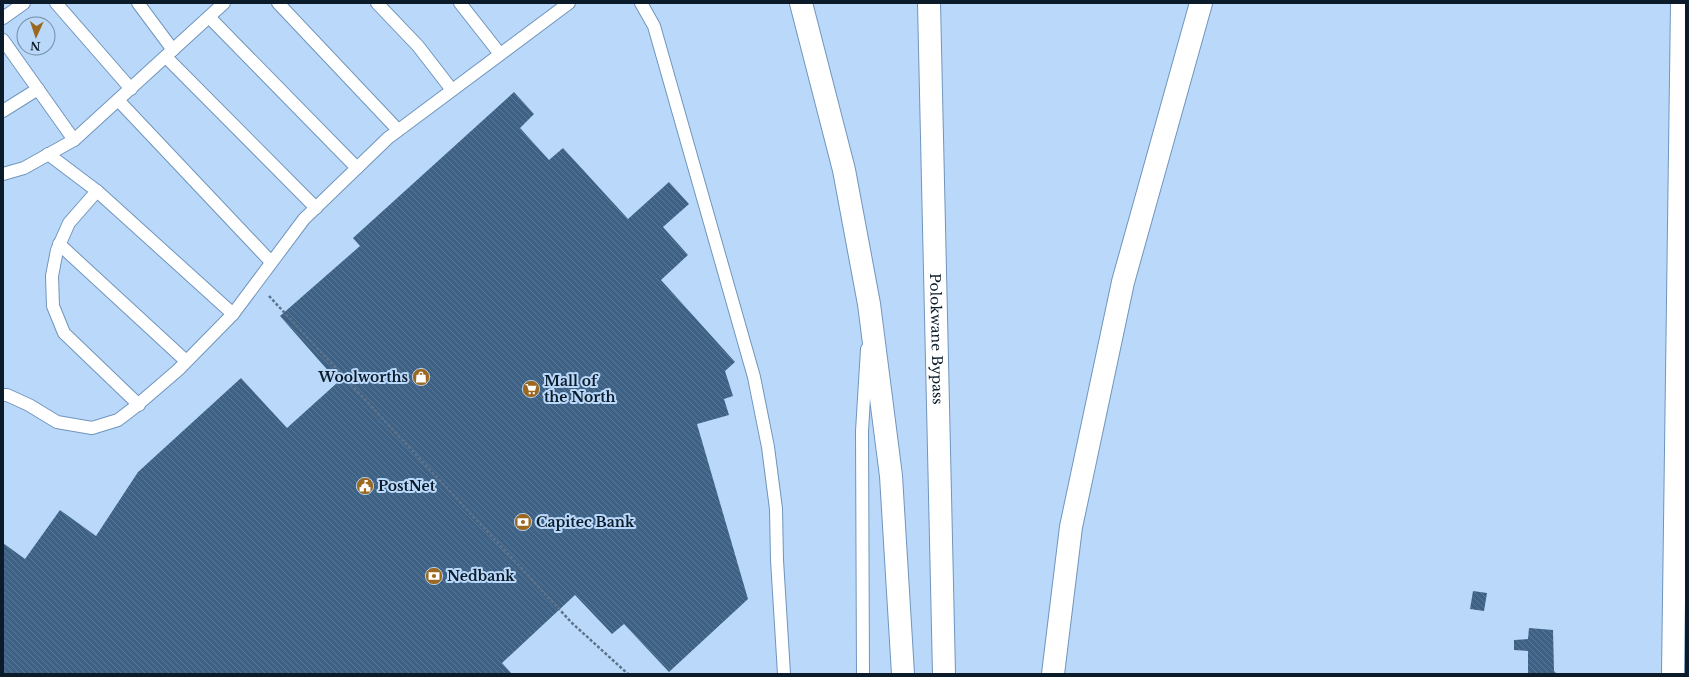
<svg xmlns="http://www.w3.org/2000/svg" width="1689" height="677" font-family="'Libre Baskerville',serif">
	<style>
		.building { fill: url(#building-back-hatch) }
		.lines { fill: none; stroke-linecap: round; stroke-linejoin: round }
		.lane-casing { stroke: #7095bc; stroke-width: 14 }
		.street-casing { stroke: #7095bc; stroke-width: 24 }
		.highway-casing { stroke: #7095bc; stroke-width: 24 }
		.path { stroke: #5d738b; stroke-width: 2.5; stroke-dasharray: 3 2; stroke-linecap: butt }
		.lane { stroke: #fff; stroke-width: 12 }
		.street { stroke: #fff; stroke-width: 22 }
		.highway { stroke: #fff; stroke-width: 22 }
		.labels { text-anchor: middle; stroke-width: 4; stroke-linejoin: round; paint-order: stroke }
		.street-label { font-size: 14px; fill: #0c1b2a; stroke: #bad9fa }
		.poi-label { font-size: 14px; font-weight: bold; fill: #0c1b2a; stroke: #bad9fa; text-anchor: start }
	</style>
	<defs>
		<pattern id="building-back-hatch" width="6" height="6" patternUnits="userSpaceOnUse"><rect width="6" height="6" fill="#3e6186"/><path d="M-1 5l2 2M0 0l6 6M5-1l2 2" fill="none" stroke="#5c7894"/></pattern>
	</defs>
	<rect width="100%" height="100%" fill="#bad9fa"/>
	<g class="building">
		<polygon points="514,92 534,114 520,128 549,160 563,148 628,219 669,182 689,204 663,227 688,255 661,280 735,362 725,371 733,396 724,399 729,415 697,424 748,599 669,672 624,624 612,634 575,595 502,663 512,674 3,674 3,543 25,559 60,510 96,536 138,472 241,378 287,428 338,382 280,316 360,246 353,238"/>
		<polygon points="1473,591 1487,593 1484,611 1470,609"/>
		<polygon points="1529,628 1553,630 1554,671 1557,674 1528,674 1528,651 1514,650 1514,640 1528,639"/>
	</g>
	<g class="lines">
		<defs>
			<g id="lane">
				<polyline points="56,3 131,89"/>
				<polyline points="138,3 173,50"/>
				<polyline points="278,3 398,130"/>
				<polyline points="377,3 418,46 452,90"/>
				<polyline points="460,3 500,54"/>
				<polyline points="641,3 654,26 754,377 768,447 776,509 777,560 784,674"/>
				<polyline points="209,17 357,168"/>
				<polyline points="3,18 24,3"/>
				<polyline points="3,40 74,140"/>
				<polyline points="166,57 316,208"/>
				<polyline points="118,100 271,262"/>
				<polyline points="3,111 38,89"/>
				<polyline points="48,154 97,191 233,314"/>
				<polyline points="3,174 24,168 74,140 224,3"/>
				<polyline points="97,191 69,223 57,250 52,276 53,306 64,333 139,405"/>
				<polyline points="59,244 186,361"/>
				<polyline points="3,395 7,395 29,405 57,422 92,428 118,420 135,407 178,370 233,314 304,219 388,138 569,3"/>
				<polyline points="863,674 862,431 867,349"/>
			</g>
			<polyline id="street" points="1673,674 1682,3"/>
			<g id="highway">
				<polyline points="801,3 844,170 869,304 891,476 903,674"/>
				<path id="s1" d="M929,3L944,674"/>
				<polyline points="1053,674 1071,527 1123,282 1201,3"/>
			</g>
		</defs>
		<use href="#lane" class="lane-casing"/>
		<use href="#street" class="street-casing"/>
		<use href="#highway" class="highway-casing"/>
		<polyline class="path" points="269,296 572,623 628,674"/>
		<use href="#lane" class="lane"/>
		<use href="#street" class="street"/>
		<use href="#highway" class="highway"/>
	</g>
	<defs>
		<symbol id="shop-disc" viewBox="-11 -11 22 22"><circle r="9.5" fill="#9c681f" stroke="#bad9fa"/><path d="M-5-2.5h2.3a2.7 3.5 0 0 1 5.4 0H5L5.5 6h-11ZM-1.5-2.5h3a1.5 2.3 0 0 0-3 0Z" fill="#fff"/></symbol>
		<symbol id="supermarket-disc" viewBox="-11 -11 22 22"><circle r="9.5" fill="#9c681f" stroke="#bad9fa"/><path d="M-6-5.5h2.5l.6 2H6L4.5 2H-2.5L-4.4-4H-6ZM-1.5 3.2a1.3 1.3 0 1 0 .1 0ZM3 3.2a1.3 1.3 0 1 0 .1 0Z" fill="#fff"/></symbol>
		<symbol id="civic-disc" viewBox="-11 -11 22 22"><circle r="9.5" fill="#9c681f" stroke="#bad9fa"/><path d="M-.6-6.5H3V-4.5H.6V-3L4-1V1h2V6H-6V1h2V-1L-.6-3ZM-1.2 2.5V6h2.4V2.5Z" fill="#fff"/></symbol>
		<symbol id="bank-disc" viewBox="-11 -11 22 22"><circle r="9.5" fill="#9c681f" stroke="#bad9fa"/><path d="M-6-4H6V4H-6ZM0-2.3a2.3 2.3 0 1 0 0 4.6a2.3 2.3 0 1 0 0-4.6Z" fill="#fff"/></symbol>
	</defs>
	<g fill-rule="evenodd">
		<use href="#shop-disc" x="411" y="367" width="20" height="20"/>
		<use href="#supermarket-disc" x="521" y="379" width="20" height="20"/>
		<use href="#civic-disc" x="355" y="476" width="20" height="20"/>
		<use href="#bank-disc" x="513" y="512" width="20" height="20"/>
		<use href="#bank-disc" x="424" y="566" width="20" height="20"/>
	</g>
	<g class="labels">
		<g class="street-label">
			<text dy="5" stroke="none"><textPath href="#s1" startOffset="336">Polokwane Bypass</textPath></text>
		</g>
		<g class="poi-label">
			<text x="408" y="382" text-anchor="end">Woolworths</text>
			<text x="544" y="386">Mall of<tspan x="544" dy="16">the North</tspan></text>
			<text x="378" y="491">PostNet</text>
			<text x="536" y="527">Capitec Bank</text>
			<text x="447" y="581">Nedbank</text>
		</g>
	</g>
	<rect width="1689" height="677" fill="none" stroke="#0c1b2a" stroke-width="8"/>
	<g transform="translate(36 36) rotate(183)"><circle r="19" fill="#bad9fa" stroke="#748da7"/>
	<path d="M0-3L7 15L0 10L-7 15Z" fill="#9c681f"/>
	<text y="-6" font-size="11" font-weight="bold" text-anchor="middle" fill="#0c1b2a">N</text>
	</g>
</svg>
